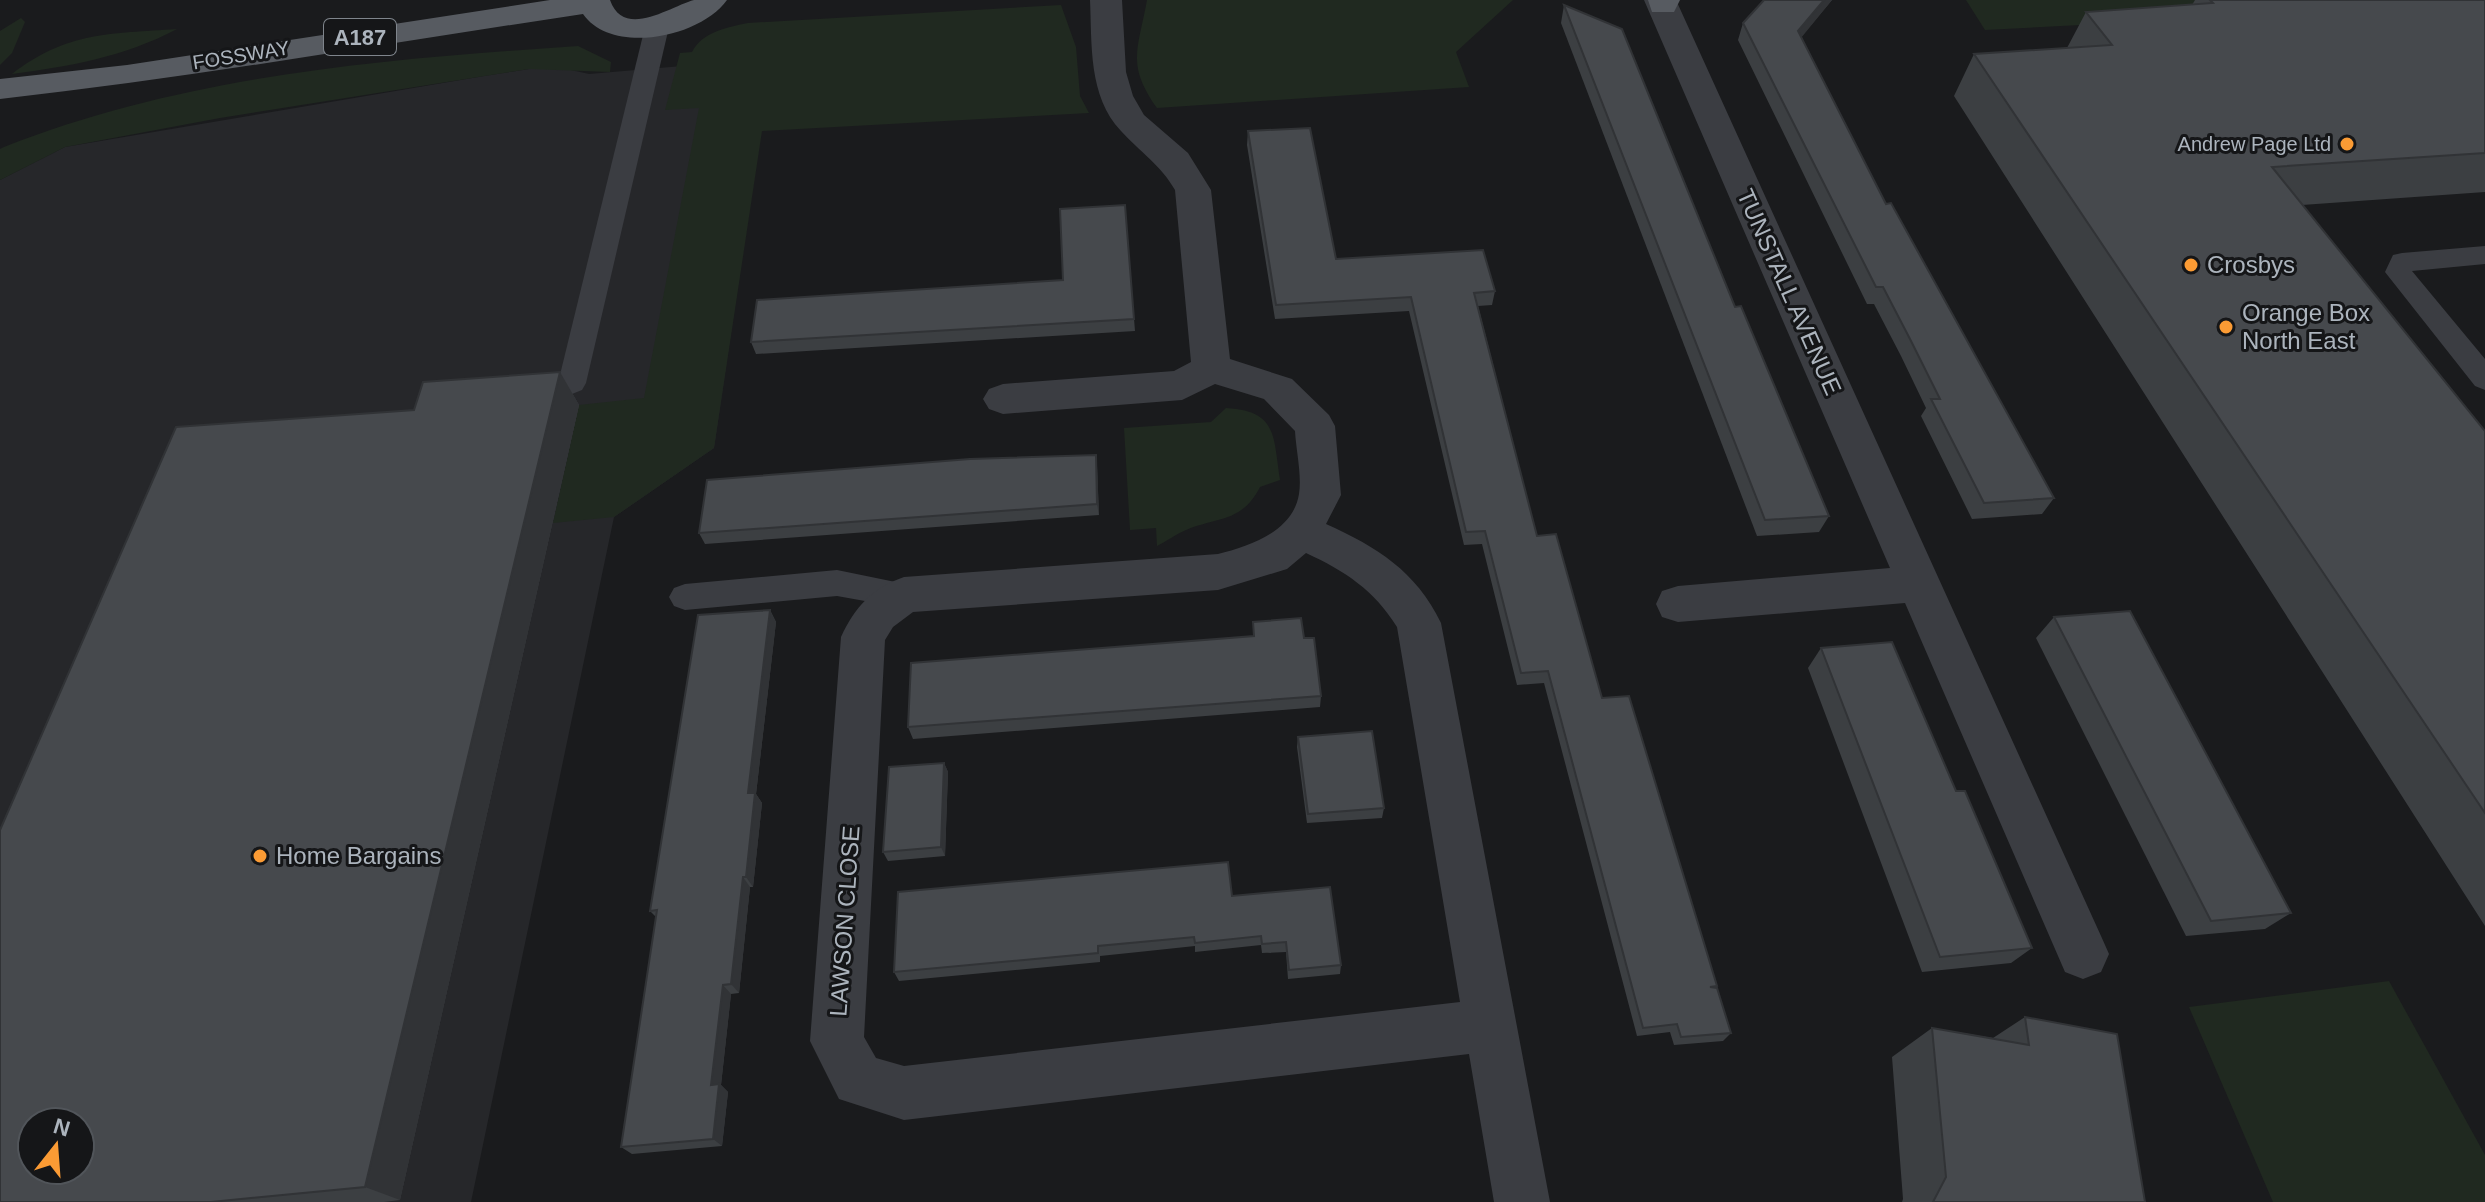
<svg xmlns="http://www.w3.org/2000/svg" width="2485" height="1202" font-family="Arial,sans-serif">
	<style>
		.built { fill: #26272a; fill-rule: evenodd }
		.green { fill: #202920 }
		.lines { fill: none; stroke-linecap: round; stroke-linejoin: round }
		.service { fill: #3b3d42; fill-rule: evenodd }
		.minor { fill: #3b3d42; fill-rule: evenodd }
		.primary { fill: #575b61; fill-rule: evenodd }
		.wall { fill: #3c3f42 }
		.shaded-wall { fill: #313336 }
		.building { fill: #46494d; stroke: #313336; stroke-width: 2; fill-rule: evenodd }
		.poi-dot { fill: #fb9b34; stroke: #151618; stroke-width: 3 }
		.labels { text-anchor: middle; stroke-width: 6; stroke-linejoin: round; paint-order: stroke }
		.far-street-label { font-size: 20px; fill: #acb4bd; stroke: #151618 }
		.far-poi-label { font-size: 20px; fill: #acb4bd; stroke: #151618; text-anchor: end }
		.shield { fill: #151618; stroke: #7f858c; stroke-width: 2 }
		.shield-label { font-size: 22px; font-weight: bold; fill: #acb4bd }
		.poi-label { font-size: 24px; fill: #acb4bd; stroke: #151618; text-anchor: start }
		.street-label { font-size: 24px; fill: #acb4bd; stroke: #151618 }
	</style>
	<rect width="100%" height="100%" fill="#1a1b1d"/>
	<path class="built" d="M777,58L761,130L714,448L614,517L471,1202H0V180L65,147L484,76L529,69L562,68L589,74ZM32,1122H80V1170H32Z"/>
	<g class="green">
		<path d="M1147,0H1513L1456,52L1469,87L1157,108C1126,64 1138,50 1147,0Z"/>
		<polygon points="1966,0 2485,0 2485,4 1985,30"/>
		<path d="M1061,5L1076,47L1080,96L1089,113L762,131L714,448L614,517L553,523L579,405L644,398L699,108L665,110L680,53L692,52C702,32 728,27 748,23Z"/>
		<polygon points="21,18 25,22 12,53 0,65 0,31"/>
		<path d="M177,29C124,57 71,66 12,74C68,31 110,34 177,29Z"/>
		<path d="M578,46L611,62L610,72L529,69L220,118L65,147L0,180V149L4,147C187,75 383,59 578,46Z"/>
		<path d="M1226,408C1278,411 1273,436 1280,480L1260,487C1242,523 1216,517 1186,530C1176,534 1167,541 1157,546L1156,528L1130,530L1124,428L1211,422Z"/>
		<polygon points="2389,981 2485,1155 2485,1202 2273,1202 2189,1007"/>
	</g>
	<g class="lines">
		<g class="service">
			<polygon points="657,20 669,27 586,383 582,390 572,394 562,390 558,383 645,27"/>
			<polygon points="2485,246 2485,264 2412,271 2485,359 2485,390 2475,386 2385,272 2393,255 2402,253"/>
			<polygon points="837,570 915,586 920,595 915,604 904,608 837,596 685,610 674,606 669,597 674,588 685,584"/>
		</g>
		<g class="minor">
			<path d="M1090,0H1122L1126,72L1133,96L1144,115L1188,153L1211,190L1230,359L1292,379L1329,415L1335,426L1341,495L1326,524C1377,547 1416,571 1441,623L1550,1202H1494L1469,1054L904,1120L839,1099L810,1041L841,637C855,607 872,588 904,577L1218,554C1249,546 1293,532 1299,494C1302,475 1296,450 1295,431L1264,399L1215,384L1182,400L1003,414L989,409L983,399L989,389L1003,384L1174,371L1191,362L1175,190C1161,165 1140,152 1121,131C1088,96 1092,44 1090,0ZM1306,553C1345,571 1374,590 1397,627L1460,1002L904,1066L876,1058L864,1037L885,640L893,627L913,612L1218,590L1287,569Z"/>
			<polygon points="1644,0 1676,0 2101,936 2109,954 2101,972 2083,979 2065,972 1905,603 1678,622 1662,617 1656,604 1662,591 1678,586 1890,568"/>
		</g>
		<g class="primary">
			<path d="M550,0H610C624,40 671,6 694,0C703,0 717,0 727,0C701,37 612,56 583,14C389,43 195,77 0,99V79L127,65Z"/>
			<polygon points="1648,0 1680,0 1674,12 1652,12"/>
		</g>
	</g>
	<g class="wall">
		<polygon points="1764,0 1832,0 1801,37 1886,204 2054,498 2042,514 1972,519 1921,416 1926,408 1901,356 1874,304 1867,304 1738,40 1743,23"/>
		<polygon points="2195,0 2485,0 2485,192 2302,205 2485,431 2485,926 1954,96 1974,54 2067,48 2086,12 2192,5"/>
		<polygon points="1564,5 1735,307 1829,516 1819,532 1757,536 1561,23"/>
		<polygon points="1248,131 1336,259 1495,291 1492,305 1478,306 1537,536 1717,986 1715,988 1731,1033 1723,1041 1674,1045 1670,1032 1637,1036 1544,683 1517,685 1482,544 1464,545 1409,311 1275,319 1247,145"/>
		<polygon points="1125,205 1135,331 756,354 751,342 1063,280"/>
		<polygon points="560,372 579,405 400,1200 384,1202 0,1202 414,410"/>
		<polygon points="1097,466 1099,515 705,544 699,533"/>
		<polygon points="770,610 776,622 756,794 762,803 753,887 750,887 739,993 731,994 721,1085 728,1092 722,1146 632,1154 621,1147 656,917 650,911"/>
		<polygon points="2054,617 2291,913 2265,929 2186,936 2036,638"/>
		<polygon points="1253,622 1304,638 1321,696 1320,707 913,739 908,727 1253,636"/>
		<polygon points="1821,648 1956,791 2032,948 2011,963 1922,972 1808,668"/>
		<polygon points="1298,737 1384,808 1382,818 1307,823 1297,747"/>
		<polygon points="944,763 948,772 945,856 888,861 883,852"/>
		<polygon points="1232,896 1341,965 1340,974 1288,979 1286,952 1262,953 1261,945 1195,952 1195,946 1148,951 1100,956 1100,962 899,981 894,972"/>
		<polygon points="2025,1017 2145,1202 1902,1202 1903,1199 1892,1057 1932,1028 1993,1038"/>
	</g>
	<g class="shaded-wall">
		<polygon points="1824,0 1832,0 1792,49 1798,31"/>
		<polygon points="560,372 579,405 400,1200 365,1187"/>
		<polygon points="1096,455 1097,466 1099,515 1097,504"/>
		<polygon points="770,610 776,622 756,794 762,803 753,887 746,877 748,793"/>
		<polygon points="944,763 948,772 945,856 941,847"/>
		<polygon points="743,877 750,887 739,993 731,984"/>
		<polygon points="723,985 731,994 721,1085 728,1092 722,1146 713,1139 711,1085"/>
	</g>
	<g class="building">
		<polygon points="1764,0 1824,0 1798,31 1886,204 1891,203 2054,498 1984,503 1931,399 1940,399 1910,339 1883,287 1876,287 1743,23"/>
		<polygon points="2210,0 2485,0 2485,153 2272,167 2485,431 2485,813 1974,54 2112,45 2086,12 2213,3"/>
		<polygon points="1564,5 1622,29 1735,307 1741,306 1829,516 1765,520"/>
		<polygon points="1310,128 1336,259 1483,250 1495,291 1474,293 1537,536 1556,534 1602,698 1629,696 1717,986 1710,987 1717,988 1731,1033 1681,1037 1677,1024 1643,1028 1548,671 1521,673 1485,531 1466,532 1411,297 1276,305 1248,131"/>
		<polygon points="1125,205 1134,319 751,342 757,300 1063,280 1060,209"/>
		<path d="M560,372L365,1187L211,1202H0V830L176,427L414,410L423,382ZM32,1122H80V1170H32Z"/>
		<polygon points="1096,455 1097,504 699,533 707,480 970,459"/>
		<polygon points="770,610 748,793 755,793 746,877 743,877 731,984 723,985 711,1085 719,1084 713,1139 621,1147 657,910 650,911 698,615"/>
		<polygon points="2130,611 2291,913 2211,921 2054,617"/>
		<polygon points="1301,618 1304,638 1314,638 1321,696 908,727 911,663 1254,636 1253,622"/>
		<polygon points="1892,642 1956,791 1965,791 2032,948 1940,957 1821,648"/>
		<polygon points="1372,731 1384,808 1308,814 1298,737"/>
		<polygon points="944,763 941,847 883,852 889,767"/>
		<polygon points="1228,862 1232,896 1330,887 1341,965 1289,970 1286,942 1262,944 1261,936 1195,943 1194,937 1098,946 1098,953 894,972 898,892"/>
		<polygon points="2025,1017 2117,1034 2145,1202 1933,1202 1946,1177 1932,1028 2029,1045"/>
	</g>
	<g class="poi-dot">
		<circle cx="2347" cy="144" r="8"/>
		<circle cx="2191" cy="265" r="8"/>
		<circle cx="2226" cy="327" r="8"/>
		<circle cx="260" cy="856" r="8"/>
	</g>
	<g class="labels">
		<g class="far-street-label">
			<text transform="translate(241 55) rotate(-9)" y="7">FOSSWAY</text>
		</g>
		<g class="far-poi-label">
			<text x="2331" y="151">Andrew Page Ltd</text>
		</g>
		<rect class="shield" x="324" y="19" width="72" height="36" rx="6"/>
		<g class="shield-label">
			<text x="360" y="45">A187</text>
		</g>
		<g class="poi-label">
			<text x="2207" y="273">Crosbys</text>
			<text x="2242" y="321">Orange Box<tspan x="2242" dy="28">North East</tspan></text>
			<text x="276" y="864">Home Bargains</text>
		</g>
		<g class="street-label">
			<text transform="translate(1789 292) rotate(66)" y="8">TUNSTALL AVENUE</text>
			<text transform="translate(845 921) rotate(-86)" y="8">LAWSON CLOSE</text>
		</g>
	</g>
	<g transform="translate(56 1146) rotate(17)"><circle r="38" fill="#151618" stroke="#51555a" stroke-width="2"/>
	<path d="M0-6L14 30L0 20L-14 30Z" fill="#fb9b34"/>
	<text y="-12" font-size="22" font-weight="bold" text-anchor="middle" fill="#acb4bd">N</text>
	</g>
</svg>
